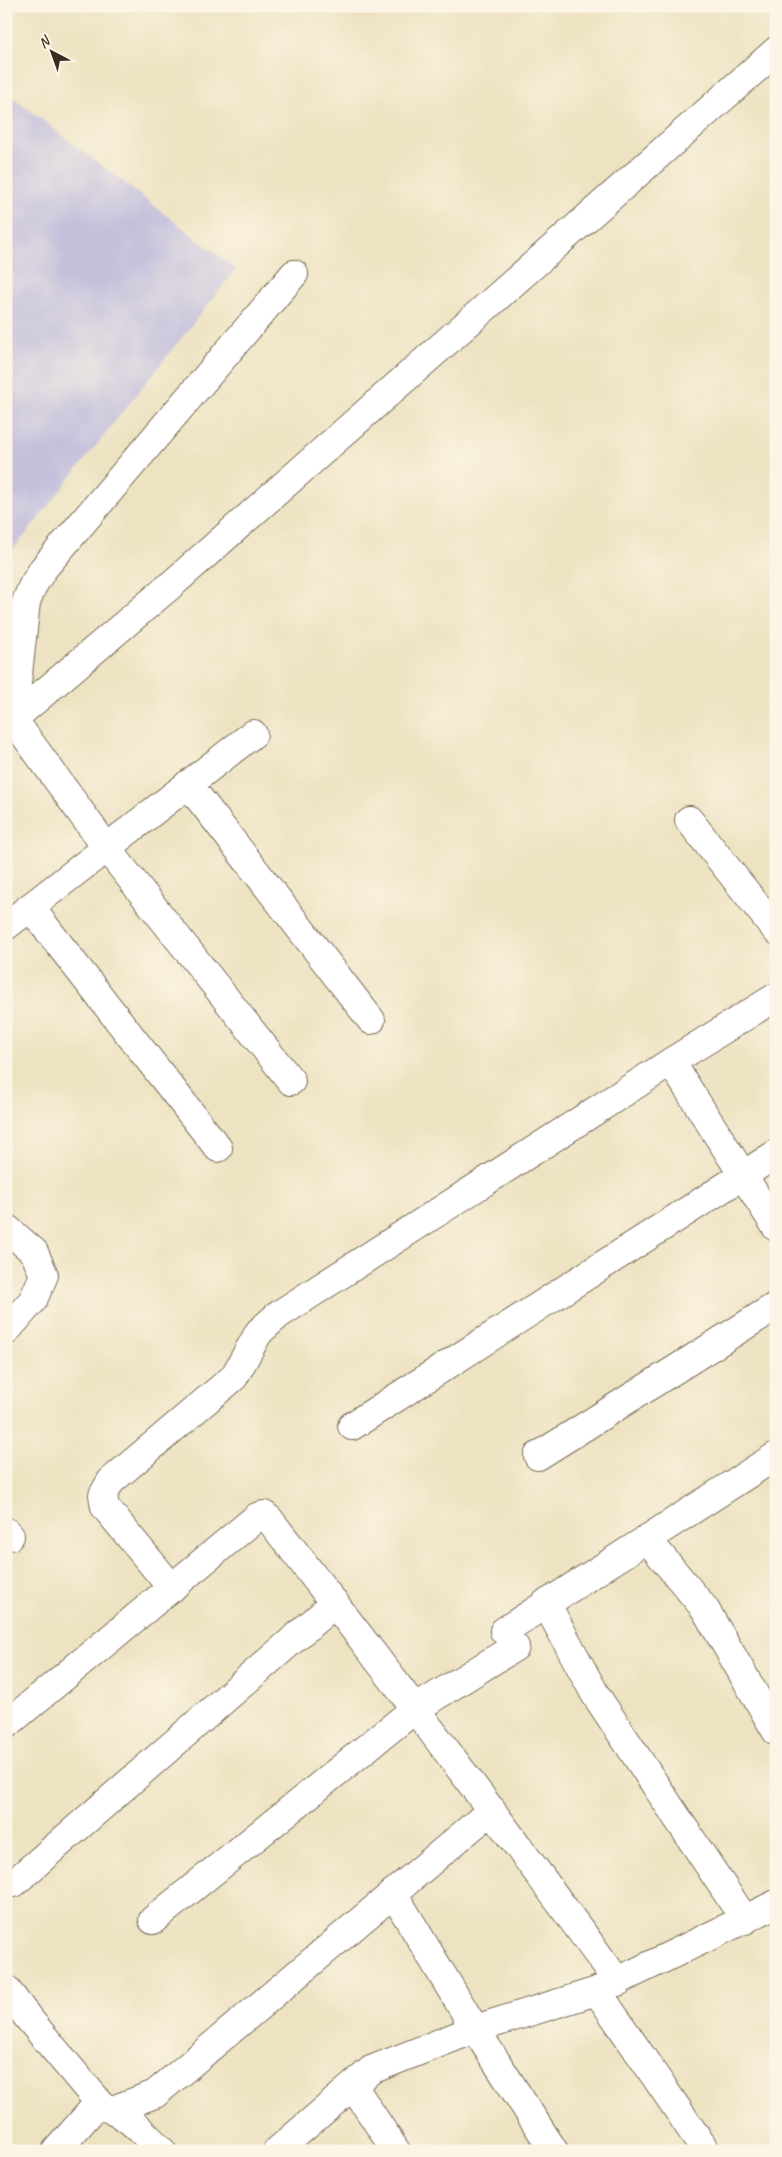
<svg xmlns="http://www.w3.org/2000/svg" width="782" height="2157" font-family="Caveat,sans-serif">
	<style>
		.industrial { fill: #c4c0db }
		.lines { fill: none; stroke-linecap: round; stroke-linejoin: round }
		.minor-casing { stroke: #796a57; stroke-width: 30 }
		.minor { stroke: #fff; stroke-width: 28 }
	</style>
	<rect width="100%" height="100%" fill="#fcf5e5"/>
	<filter id="ink" filterUnits="userSpaceOnUse"><feTurbulence type="fractalNoise" baseFrequency=".02" numOctaves="2"/><feDisplacementMap in="SourceGraphic" scale="10" xChannelSelector="R" yChannelSelector="G"/><feConvolveMatrix kernelMatrix="1 2 1 2 8 2 1 2 1" color-interpolation-filters="sRGB"/></filter>
	<filter id="wash" filterUnits="userSpaceOnUse"><feTurbulence type="fractalNoise" baseFrequency=".0096" numOctaves="4" result="noise"/><feDisplacementMap in="SourceGraphic" scale="20" xChannelSelector="R" yChannelSelector="G"/><feGaussianBlur stdDeviation="1.12" result="paint"/><feColorMatrix in="noise" values="0 0 0 0 0 0 0 0 0 0 0 0 0 0 0 0 0 1.4 0 .05"/><feComposite in="paint" operator="in"/></filter>
	<g filter="url(#wash)">
		<rect width="100%" height="100%" fill="#ede2c1"/>
		<polygon class="industrial" points="6,92 236,269 6,559"/>
	</g>
	<g filter="url(#ink)">
		<g class="lines">
			<defs>
				<g id="minor">
					<polyline points="6,725 171,585 776,51"/>
					<polyline points="188,784 371,1020"/>
					<polyline points="689,820 776,930"/>
					<polyline points="30,907 218,1148"/>
					<polyline points="6,926 253,734"/>
					<polyline points="671,1062 776,997"/>
					<polyline points="291,1081 106,847 13,719 26,602 32,587 43,569 294,274"/>
					<polyline points="6,1228 34,1252 44,1275 33,1300 6,1331"/>
					<polyline points="352,1426 776,1154"/>
					<polyline points="538,1456 776,1306"/>
					<polyline points="6,1532 10,1536"/>
					<polyline points="647,1539 705,1609 776,1731"/>
					<polyline points="172,1588 105,1507 103,1495 111,1481 234,1377 259,1332 278,1315 671,1062 776,1227"/>
					<polyline points="546,1603 595,1694 745,1920"/>
					<polyline points="504,1631 776,1456"/>
					<path d="M6,1725L257,1517L264,1515L269,1519C388,1671 504,1826 618,1982"/>
					<polyline points="14,1883 335,1603"/>
					<polyline points="393,1893 475,2029 554,2151"/>
					<polyline points="153,1920 415,1709 515,1647"/>
					<polyline points="6,1989 29,2019 102,2106"/>
					<polyline points="597,1991 706,2151"/>
					<polyline points="353,2086 396,2151"/>
					<polyline points="115,2109 155,2094 492,1810"/>
					<path d="M56,2151L94,2108C117,2101 146,2136 162,2151"/>
					<polyline points="277,2151 371,2070 475,2029 597,1991 776,1904"/>
				</g>
			</defs>
			<use href="#minor" class="minor-casing"/>
			<use href="#minor" class="minor"/>
		</g>
	</g>
	<rect width="782" height="2157" fill="none" stroke="#fcf5e5" stroke-width="25"/>
	<g transform="translate(52 52) rotate(319)" stroke="#fcf5e5" stroke-width="4" paint-order="stroke">
	<path d="M0-4L9 19L0 12L-9 19Z" fill="#3b2a1e"/>
	<text y="-8" font-size="14" font-weight="bold" text-anchor="middle" fill="#3b2a1e">N</text>
	</g>
</svg>
